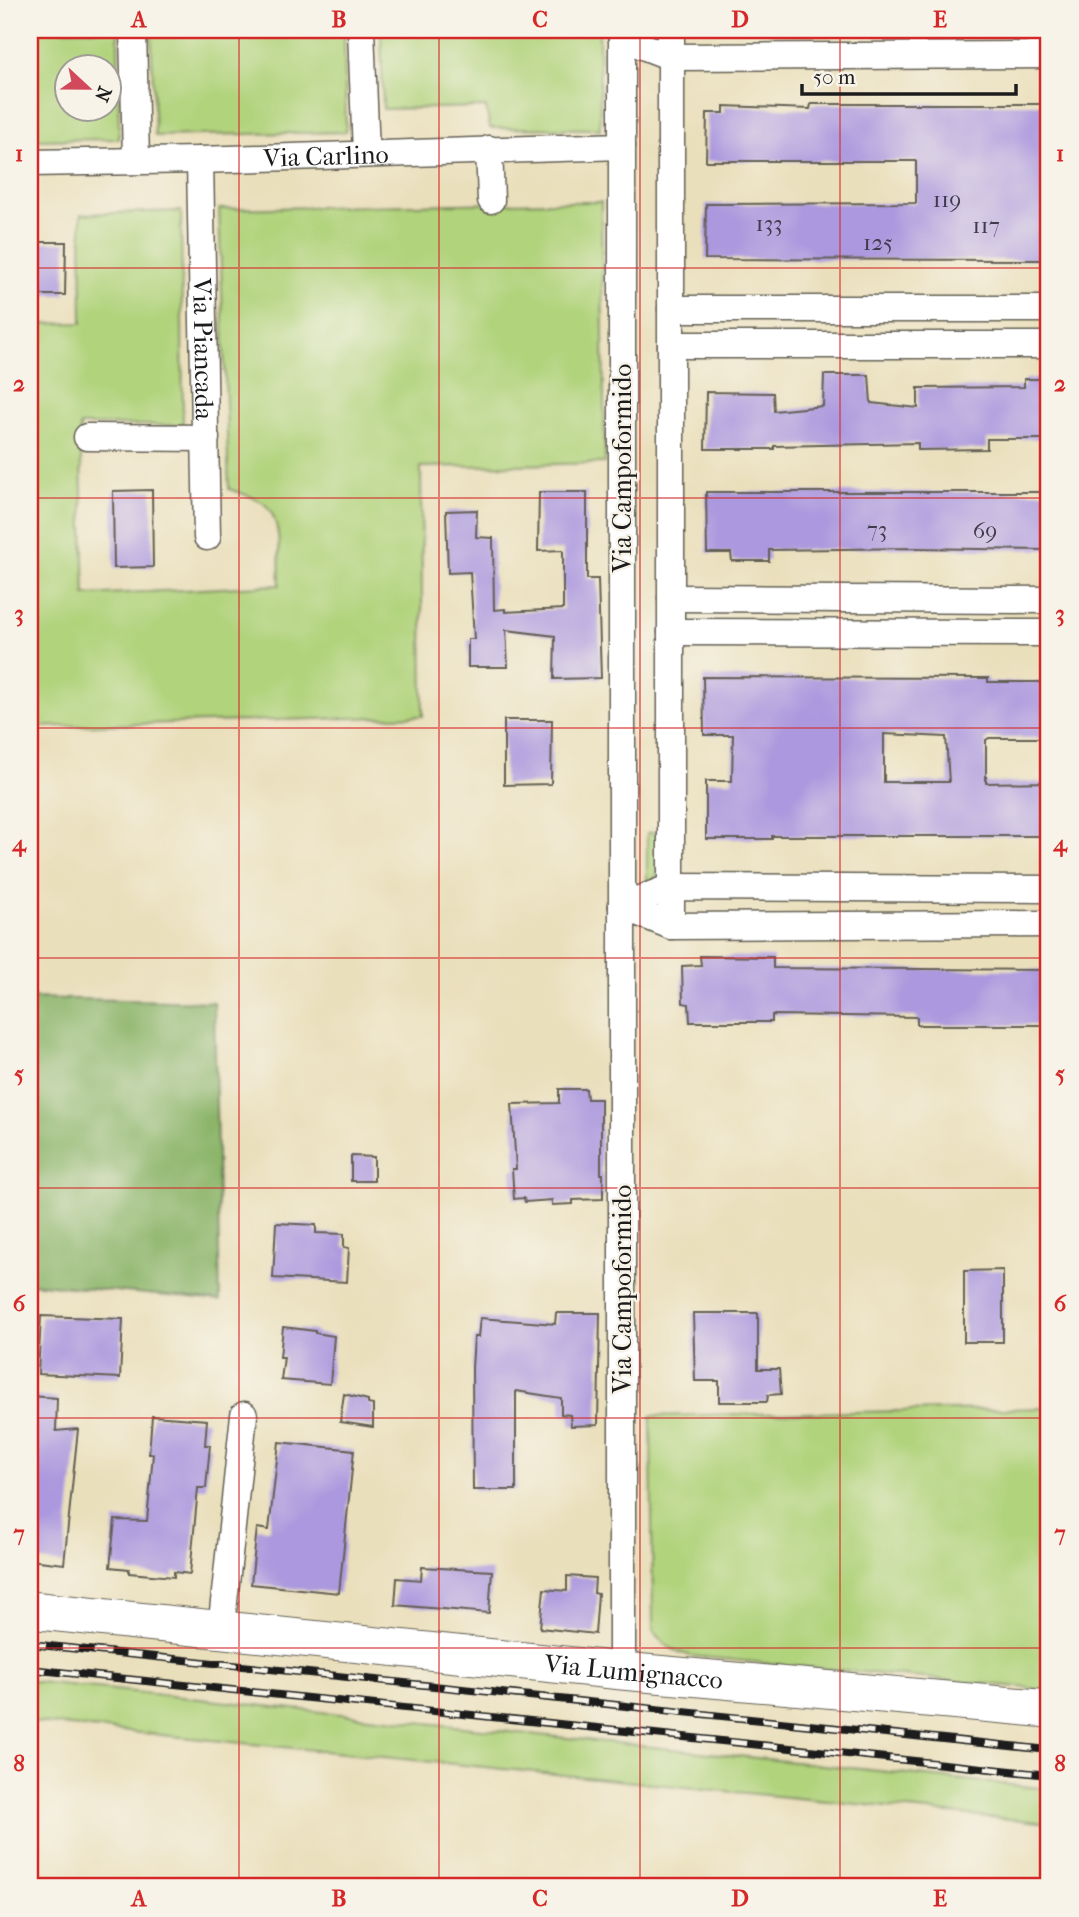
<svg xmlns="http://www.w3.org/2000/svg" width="1079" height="1917" font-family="'IM FELL French Canon',serif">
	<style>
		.green { fill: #b1d37b; stroke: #66784c; stroke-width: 2; fill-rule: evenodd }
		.forest { fill: #8cb56b; stroke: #546844; stroke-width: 2 }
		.building { fill: #ab98de; fill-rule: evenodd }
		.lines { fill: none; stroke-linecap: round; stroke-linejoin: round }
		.street-casing { stroke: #646054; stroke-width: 29 }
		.secondary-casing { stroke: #646054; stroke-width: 39 }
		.street { stroke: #fff; stroke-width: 26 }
		.secondary { stroke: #fff; stroke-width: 37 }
		.rail-casing { stroke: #1c1c1c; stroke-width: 8 }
		.rail { stroke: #f7f3e8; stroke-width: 5; stroke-dasharray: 16; stroke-linecap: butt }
		.grid { fill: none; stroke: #d62828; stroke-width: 2; stroke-opacity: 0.55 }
		.labels { text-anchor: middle; stroke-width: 5; stroke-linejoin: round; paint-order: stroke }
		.number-label { font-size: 23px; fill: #403b4c }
		.street-label { font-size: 26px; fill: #1c1c1c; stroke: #f7f3e8 }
		.neatline { fill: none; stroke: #d62828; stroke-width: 2.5 }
		.grid-label { font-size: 23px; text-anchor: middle; font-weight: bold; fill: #d62828 }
	</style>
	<rect width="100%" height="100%" fill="#f7f3e8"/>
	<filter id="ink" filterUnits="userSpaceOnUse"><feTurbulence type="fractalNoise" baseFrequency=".0143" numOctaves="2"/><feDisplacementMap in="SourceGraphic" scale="14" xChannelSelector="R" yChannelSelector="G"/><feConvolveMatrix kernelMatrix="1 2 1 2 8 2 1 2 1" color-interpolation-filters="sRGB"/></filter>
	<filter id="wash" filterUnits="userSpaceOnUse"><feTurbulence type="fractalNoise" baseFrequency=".00686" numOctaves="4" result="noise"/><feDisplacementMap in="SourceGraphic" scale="28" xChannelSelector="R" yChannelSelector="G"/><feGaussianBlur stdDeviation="1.57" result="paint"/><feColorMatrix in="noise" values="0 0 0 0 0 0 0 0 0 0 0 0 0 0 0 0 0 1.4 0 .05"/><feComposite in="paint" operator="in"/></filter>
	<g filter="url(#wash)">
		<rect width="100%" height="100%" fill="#eadfbb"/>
		<g class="green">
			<path d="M30,30H118L119,139L31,140ZM108,66V108H66V66Z"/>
			<polygon points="151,30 344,30 346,132 155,136"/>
			<polygon points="381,30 599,30 600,129 490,128 486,107 383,109"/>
			<path d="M552,202H601L605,463L421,467L423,716L30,727V324L82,323L81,214L181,211L183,425H80L85,595L280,585C278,560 285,515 260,501C251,495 239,493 229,489L219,209Z"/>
			<polygon points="657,832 656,881 647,881 647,833"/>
			<path d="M1049,1408V1690L691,1656C674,1651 663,1646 653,1630L651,1416Z"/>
			<polygon points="30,1681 1049,1789 1049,1823 30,1722"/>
		</g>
		<polygon class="forest" points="30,998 214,1002 220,1301 30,1283"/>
		<g id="blocks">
			<g class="building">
				<polygon points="811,104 1049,104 1049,260 705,259 706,204 916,203 916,161 706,161 707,113 724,113 724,106 810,109"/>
				<polygon points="30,242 66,242 65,295 30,295"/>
				<polygon points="824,375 869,375 871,403 918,408 918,388 1024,387 1024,379 1049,379 1049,439 987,439 987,449 918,450 918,443 774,446 774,449 705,449 706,392 773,393 774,411 823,406"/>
				<polygon points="152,490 153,567 114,568 113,491"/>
				<polygon points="539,492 587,492 587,579 598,579 601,678 554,679 555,636 506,630 508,667 468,667 468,639 474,639 470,572 448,573 446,511 477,510 476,537 493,538 494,610 505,609 505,612 563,609 563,550 538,551"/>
				<polygon points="706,492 1049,492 1049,550 915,548 769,550 769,561 732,561 731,553 707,553"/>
				<path d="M703,677L988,678V682H1049V738H989L986,740V783L1049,782V836H772V839H706V781H732L733,735H704ZM884,734L946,737L949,782H884Z"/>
				<polygon points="504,720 552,720 551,784 504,785"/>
				<polygon points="700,956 773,957 773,968 1049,970 1049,1025 917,1025 917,1017 772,1015 772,1022 690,1022 689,1004 683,1003 682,966 701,965"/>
				<polygon points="559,1089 586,1089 587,1099 601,1099 601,1174 603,1174 603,1199 573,1200 573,1204 552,1205 552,1200 525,1202 524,1198 514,1199 512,1169 516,1169 512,1104 559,1103"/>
				<polygon points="351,1156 374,1157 374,1181 351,1181"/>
				<polygon points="276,1223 316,1225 316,1233 344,1234 344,1247 349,1248 347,1282 273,1278"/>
				<polygon points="1003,1270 1003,1342 964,1342 964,1271"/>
				<polygon points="556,1313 600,1313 598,1425 571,1426 570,1415 561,1414 561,1398 516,1391 516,1490 473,1490 472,1368 474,1337 478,1337 480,1318 555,1324"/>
				<polygon points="693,1313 758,1313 758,1369 779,1369 781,1394 768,1395 767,1402 719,1402 719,1381 695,1381"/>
				<polygon points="41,1316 123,1319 120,1378 38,1374"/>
				<polygon points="283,1327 315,1331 315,1333 334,1336 330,1384 281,1380 284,1357 280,1357"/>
				<polygon points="344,1394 368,1400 368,1404 373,1405 373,1427 340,1422"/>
				<polygon points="30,1396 57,1398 56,1431 78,1429 64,1564 30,1560"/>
				<polygon points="152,1416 207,1420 205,1445 210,1445 206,1488 198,1488 190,1574 174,1572 174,1577 129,1573 129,1569 110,1567 115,1520 147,1521 153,1454 149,1454"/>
				<polygon points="279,1442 354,1450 339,1593 251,1584 257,1528 269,1530"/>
				<polygon points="422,1567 492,1571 489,1613 395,1605 397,1578 421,1580"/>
				<polygon points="567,1576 595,1578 594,1593 598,1594 595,1634 540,1628 544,1589 567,1591"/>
			</g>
		</g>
	</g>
	<g filter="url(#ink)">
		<use href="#blocks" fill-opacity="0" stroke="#646054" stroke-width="2"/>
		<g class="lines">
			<defs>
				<g id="street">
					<polyline points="133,30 136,160"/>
					<polyline points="361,30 366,153"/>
					<polyline points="671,30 671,926"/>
					<polyline points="622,38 671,57 1049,55"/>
					<polyline points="489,149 491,200"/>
					<path id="s1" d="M200,160L207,537"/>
					<path id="s2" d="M30,163L200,160L622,146"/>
					<polyline points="671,309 1049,309"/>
					<polyline points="671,345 1049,345"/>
					<polyline points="87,437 206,438"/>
					<polyline points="671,598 1049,600"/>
					<polyline points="671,632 1049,633"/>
					<polyline points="622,906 671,887 1049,889"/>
					<polyline points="622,906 671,926 1049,924"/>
					<polyline points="221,1630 244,1415"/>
					<polyline points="622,1671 622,30"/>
				</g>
				<g id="secondary">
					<path id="s3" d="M30,1610L622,1671L1049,1709"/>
				</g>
			</defs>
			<use href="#street" class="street-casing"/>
			<use href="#secondary" class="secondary-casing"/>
			<use href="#street" class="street"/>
			<use href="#secondary" class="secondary"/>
			<defs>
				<g id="rail">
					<polyline points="30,1644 1049,1750"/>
					<polyline points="30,1669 1049,1775"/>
				</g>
			</defs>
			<use href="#rail" class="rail-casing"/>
			<use href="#rail" class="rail"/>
		</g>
	</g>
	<path class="grid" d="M239,30V1887M439,30V1887M640,30V1887M840,30V1887M30,268H1049M30,498H1049M30,728H1049M30,958H1049M30,1188H1049M30,1418H1049M30,1648H1049"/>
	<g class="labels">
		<g class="number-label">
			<text x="947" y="207">119</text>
			<text x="769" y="231">133</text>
			<text x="986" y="233">117</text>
			<text x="878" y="250">125</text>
			<text x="877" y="537">73</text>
			<text x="985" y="538">69</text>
		</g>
		<g class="street-label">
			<text dy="9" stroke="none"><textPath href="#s2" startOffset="296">Via Carlino</textPath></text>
			<text dy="9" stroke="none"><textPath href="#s1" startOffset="189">Via Piancada</textPath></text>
			<text transform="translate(622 468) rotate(-90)" y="9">Via Campoformido</text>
			<text transform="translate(622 1289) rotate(-90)" y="9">Via Campoformido</text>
			<text dy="9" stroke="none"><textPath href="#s3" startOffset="607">Via Lumignacco</textPath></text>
		</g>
	</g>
	<rect width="1079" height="1917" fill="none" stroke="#f7f3e8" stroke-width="77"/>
	<g transform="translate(88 88) rotate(112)"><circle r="33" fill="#f7f3e8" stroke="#9f9d96" stroke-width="2"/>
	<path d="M0-5L12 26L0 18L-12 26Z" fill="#d1495b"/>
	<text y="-10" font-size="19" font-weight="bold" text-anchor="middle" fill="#1c1c1c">N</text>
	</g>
	<path d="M802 84v10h214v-10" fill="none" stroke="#1c1c1c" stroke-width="3.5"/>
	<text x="813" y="84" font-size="21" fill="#1c1c1c" stroke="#f7f3e8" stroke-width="5" paint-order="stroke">50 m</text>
	<rect x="38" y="38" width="1002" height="1840" class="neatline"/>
	<g class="grid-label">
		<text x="139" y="27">A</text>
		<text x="339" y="27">B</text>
		<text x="540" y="27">C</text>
		<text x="740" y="27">D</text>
		<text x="940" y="27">E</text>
		<text x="19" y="161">1</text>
		<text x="1060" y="161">1</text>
		<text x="19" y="391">2</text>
		<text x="1060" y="391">2</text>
		<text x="19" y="621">3</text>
		<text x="1060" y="621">3</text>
		<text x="19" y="851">4</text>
		<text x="1060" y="851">4</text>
		<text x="19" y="1081">5</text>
		<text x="1060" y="1081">5</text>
		<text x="19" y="1311">6</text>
		<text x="1060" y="1311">6</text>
		<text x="19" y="1541">7</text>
		<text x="1060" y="1541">7</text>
		<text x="19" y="1771">8</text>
		<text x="1060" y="1771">8</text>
		<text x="139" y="1906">A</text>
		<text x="339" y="1906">B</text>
		<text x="540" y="1906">C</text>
		<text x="740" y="1906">D</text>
		<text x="940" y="1906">E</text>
	</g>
</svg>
